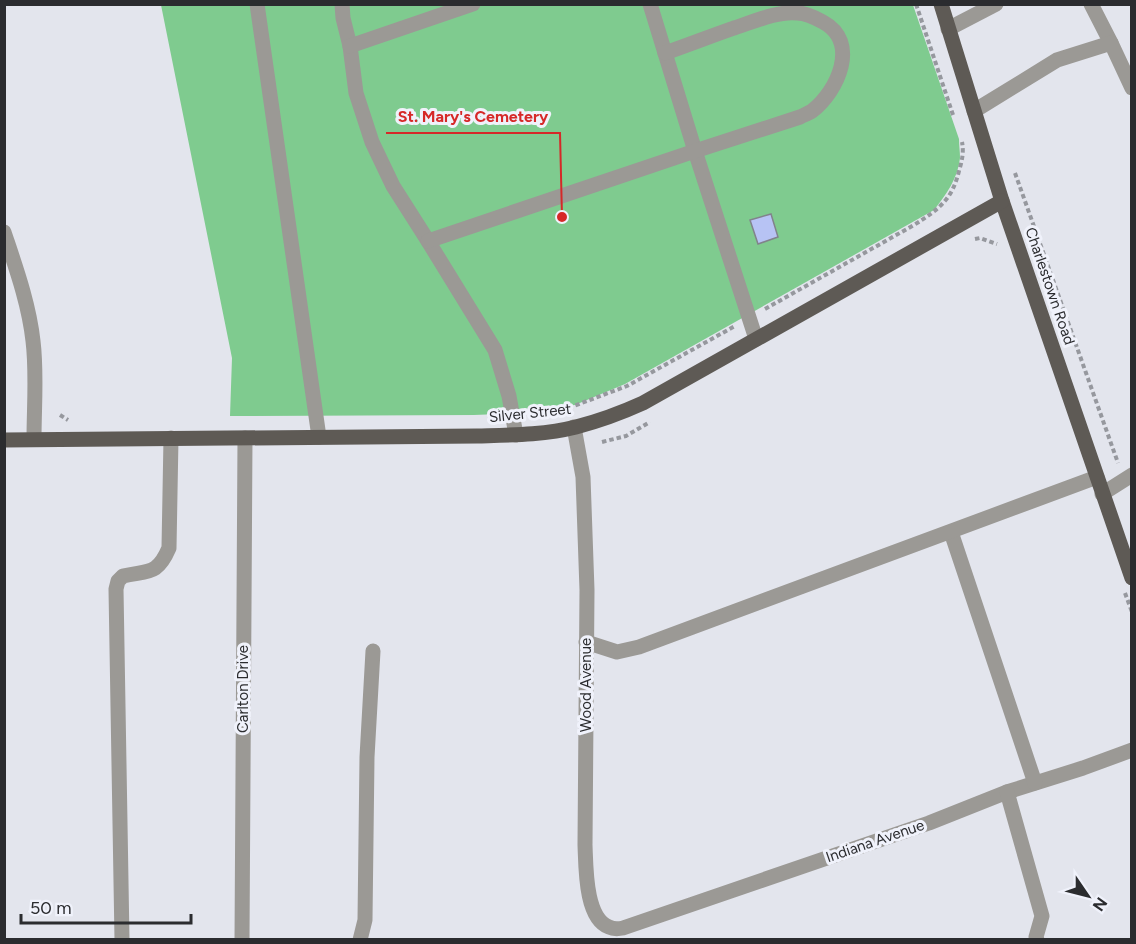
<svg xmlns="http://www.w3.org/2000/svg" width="1136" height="944" font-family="Figtree,sans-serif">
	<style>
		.green { fill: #7fcb8f }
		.building { fill: #b7c3f4; stroke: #81838b; stroke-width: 1.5 }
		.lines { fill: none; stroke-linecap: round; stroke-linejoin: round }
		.path { stroke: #96989e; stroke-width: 4; stroke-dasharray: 4.5 3; stroke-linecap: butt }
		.minor { stroke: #9b9995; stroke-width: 15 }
		.major { stroke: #5e5a55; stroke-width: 15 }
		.labels { text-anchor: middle; stroke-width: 6; stroke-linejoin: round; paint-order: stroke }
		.street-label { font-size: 15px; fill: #2b2c2f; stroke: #f0f2fb }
		.leader { fill: none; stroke: #d62828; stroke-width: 2 }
		.callout-dot { fill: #d62828; stroke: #f0f2fb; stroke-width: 2 }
		.callout-label { font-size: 16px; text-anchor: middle; font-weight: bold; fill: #d62828; stroke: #f0f2fb; stroke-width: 6; stroke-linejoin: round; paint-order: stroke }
	</style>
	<rect width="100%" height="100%" fill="#e3e5ed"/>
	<path class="green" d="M161,5H913L959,139C959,145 960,152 960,158C958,178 946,195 934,210L625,384L575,405L538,408L499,414L474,415L230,416L232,358Z"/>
	<polygon class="building" points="771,214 778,237 758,244 750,220"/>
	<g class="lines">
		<g class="path">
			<polyline points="916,4 953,115"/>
			<polyline points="1015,173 1118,463"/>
			<polyline points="975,239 980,238 997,244"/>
			<path d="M765,309L914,225C939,209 952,200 959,171C962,161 964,152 962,142"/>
			<polyline points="531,412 571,407 627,386 735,326"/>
			<polyline points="60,415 68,420"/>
			<polyline points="602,442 626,436 650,422"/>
			<polyline points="1125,593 1132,612"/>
		</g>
		<g class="minor">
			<polyline points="257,4 319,437"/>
			<polyline points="342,4 343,18 350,46 356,93 372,142 393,186 428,241 495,350 509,396 516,435"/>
			<polyline points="650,4 695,151 756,339"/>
			<polyline points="1091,4 1111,43"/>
			<polyline points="948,29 996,4"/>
			<polyline points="350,46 473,4"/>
			<polyline points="974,111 1057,60 1111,43 1132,88"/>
			<path d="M4,232C16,268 29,304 33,341C37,373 34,407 34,439"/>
			<path d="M428,241L695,151L800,117C804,115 809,113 812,111C838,91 860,42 823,22C814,17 806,13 797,13C777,11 753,22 734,28C711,36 688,45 665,53"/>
			<path d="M574,427L583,477L587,590L585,845C586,867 585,918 609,927C613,929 618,929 623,928L929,823L1007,792L1083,768L1132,750"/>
			<polyline points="1102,494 1132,475"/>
			<polyline points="951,532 1035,783"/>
			<polyline points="586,642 617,652 639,647 1097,477"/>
			<polyline points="1007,792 1042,916 1036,937 1037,940"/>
			<path d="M122,940L116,589L118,581L123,576C148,570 157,576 169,548L171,438"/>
			<polyline points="242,940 245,438"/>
			<polyline points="360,940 365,920 367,757 373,651"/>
		</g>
		<g class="major">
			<polyline points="941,4 1002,201 1132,578"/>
			<path d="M4,440L477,436C510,435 544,435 576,427C599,421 621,413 643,403L1002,201"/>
		</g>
	</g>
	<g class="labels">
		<g class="street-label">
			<text transform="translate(1050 286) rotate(71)" y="5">Charlestown Road</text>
			<text transform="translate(530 413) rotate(-6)" y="5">Silver Street</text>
			<text transform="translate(586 685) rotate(-90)" y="5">Wood Avenue</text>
			<text transform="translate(243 689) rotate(-90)" y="5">Carlton Drive</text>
			<text transform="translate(875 841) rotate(-19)" y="5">Indiana Avenue</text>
		</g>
	</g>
	<path class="leader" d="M562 217L560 133H386"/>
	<circle class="callout-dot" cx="562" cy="217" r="6"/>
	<g class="callout-label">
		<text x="473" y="122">St. Mary's Cemetery</text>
	</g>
	<rect width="1136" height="944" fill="none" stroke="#2b2c2f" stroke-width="12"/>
	<g transform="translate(1088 896) rotate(125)" stroke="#f0f2fb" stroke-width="4.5" paint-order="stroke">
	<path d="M0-4.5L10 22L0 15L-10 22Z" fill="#2b2c2f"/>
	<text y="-9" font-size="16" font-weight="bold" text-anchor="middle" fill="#2b2c2f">N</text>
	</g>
	<path d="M21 914v9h170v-9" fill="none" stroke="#2b2c2f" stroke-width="3"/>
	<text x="30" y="914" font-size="18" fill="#2b2c2f" stroke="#f0f2fb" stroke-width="4.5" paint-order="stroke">50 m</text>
</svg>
